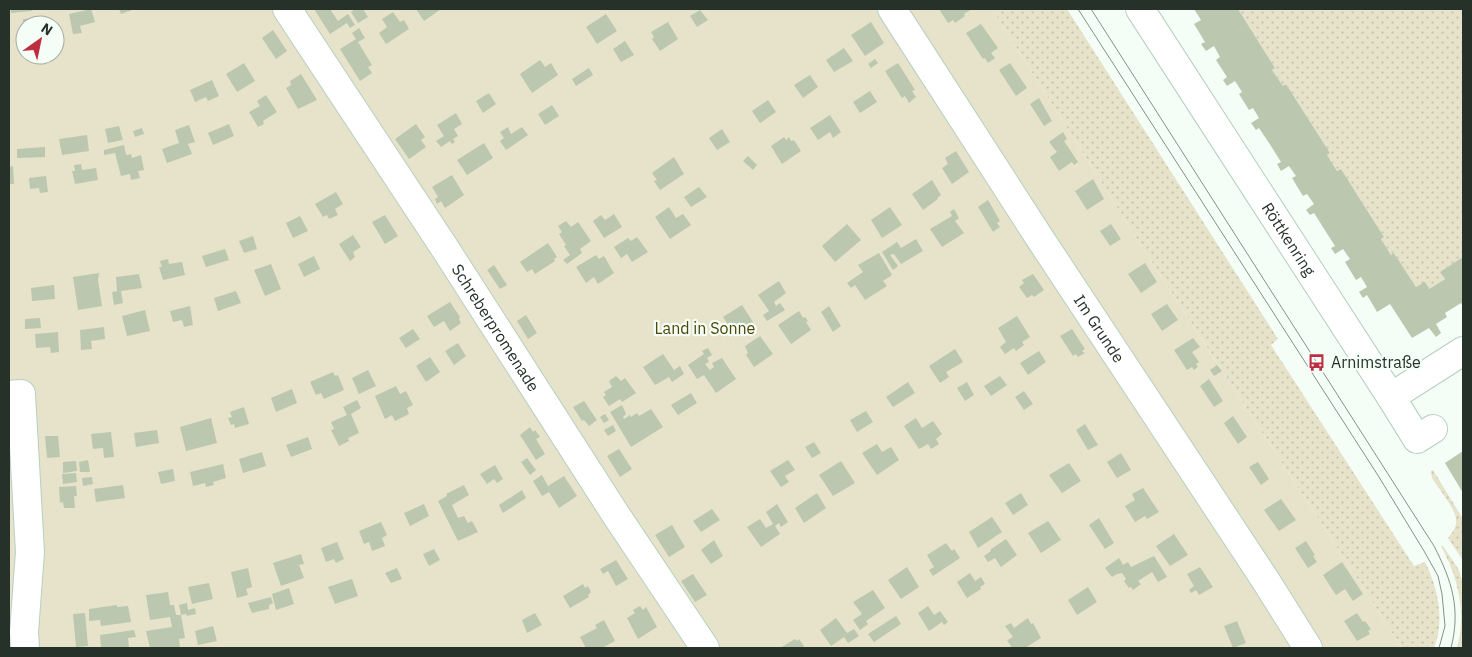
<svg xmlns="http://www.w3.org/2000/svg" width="1472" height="657" font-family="'IBM Plex Sans',sans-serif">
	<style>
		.grass { fill: url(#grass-dots) }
		.garden { fill: #e6e3ca; fill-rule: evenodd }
		.building { fill: #bbc8af }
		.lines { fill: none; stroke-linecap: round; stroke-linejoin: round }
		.minor-casing { stroke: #b6d0bf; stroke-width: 30 }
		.minor { stroke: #fff; stroke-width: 28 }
		.tram { stroke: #869089; stroke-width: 1 }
		.labels { text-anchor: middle; stroke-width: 4.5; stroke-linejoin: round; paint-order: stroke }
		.street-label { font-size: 16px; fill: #26312a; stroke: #f4fef7 }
		.park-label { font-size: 16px; fill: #4e4605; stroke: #f4fef7 }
		.poi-label { font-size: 16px; fill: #26312a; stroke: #f4fef7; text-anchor: start }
	</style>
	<defs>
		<pattern id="grass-dots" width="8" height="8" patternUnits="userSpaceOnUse" patternTransform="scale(1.25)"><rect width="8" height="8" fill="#e6e3ca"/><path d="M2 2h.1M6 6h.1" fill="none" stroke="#c5c3ae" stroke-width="1.8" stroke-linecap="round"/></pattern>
	</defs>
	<rect width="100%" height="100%" fill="#f4fef7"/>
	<g class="grass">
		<path d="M992,9H1067L1278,339L1271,345L1414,566L1425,562C1438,587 1445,621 1434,648H1402L1142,247Z"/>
		<polygon points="1238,9 1463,9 1463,257 1441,272 1445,279 1429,289 1416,287 1394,253 1391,255 1381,239 1384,237 1341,169 1337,171 1327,155 1330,153 1286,84 1283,86 1272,70 1275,68"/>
		<path d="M1433,470L1463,519V559H1462L1448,538C1452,533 1457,527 1456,520C1456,509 1438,488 1432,478L1431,471Z"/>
		<path d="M1441,546H1443L1459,570L1463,583V648H1457C1467,614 1458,577 1441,546Z"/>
	</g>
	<path class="garden" d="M9,9H992L1142,247L1402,648H9ZM25,25H55V55H25Z"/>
	<g class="building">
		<polygon points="11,9 32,9 32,11 11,13"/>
		<polygon points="91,9 95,22 80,26 82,33 73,34 69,14"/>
		<polygon points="119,9 135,9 121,14"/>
		<polygon points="314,9 330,9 338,21 348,14 355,25 350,28 347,23 330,34"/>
		<polygon points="355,9 363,9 368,17 358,23 351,12"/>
		<polygon points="416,9 441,9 424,21"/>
		<polygon points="939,9 972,9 964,14 965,16 955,23 953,20 948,23"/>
		<polygon points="1194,9 1238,9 1275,68 1272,70 1283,86 1286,84 1330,153 1327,155 1337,171 1341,169 1384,237 1381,239 1391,255 1394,253 1416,287 1425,282 1429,289 1445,279 1440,272 1463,257 1463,307 1461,303 1445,313 1447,317 1436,324 1441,333 1436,337 1429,328 1412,338 1390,304 1377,312 1367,295 1363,298 1359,292 1367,287 1361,277 1356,280 1345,262 1350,259 1343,249 1335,254 1331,248 1335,246 1314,213 1310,215 1306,210 1314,204 1307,194 1303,196 1292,178 1296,176 1289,166 1281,171 1277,164 1281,162 1269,143 1259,128 1256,130 1251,123 1259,118 1253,108 1249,110 1239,94 1242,92 1235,81 1227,86 1223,80 1227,77 1216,60 1220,57 1214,46 1206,51 1201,44 1205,42 1194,24 1201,20"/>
		<polygon points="700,10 708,20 697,27 690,16"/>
		<polygon points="393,12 400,22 404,20 409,29 386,44 379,33 387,27 382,19"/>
		<polygon points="606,14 617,31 597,44 586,27"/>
		<polygon points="46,18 46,25 25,25 25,33 23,33 23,19"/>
		<polygon points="668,22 678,39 660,51 652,39 654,37 651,32"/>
		<polygon points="871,22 884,43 865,56 851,35"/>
		<polygon points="981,24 998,48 991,53 995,58 988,63 985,58 983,59 966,33"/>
		<polygon points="359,28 365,38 358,42 372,65 368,67 372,73 360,81 340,49 356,39 352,33"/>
		<polygon points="273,30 287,51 276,59 262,38"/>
		<polygon points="625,41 634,55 621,62 613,49"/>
		<polygon points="844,48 853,61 834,72 826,60"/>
		<polygon points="875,59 878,63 871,68 868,64"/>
		<polygon points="540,60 545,67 551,63 558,75 532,93 520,74"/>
		<polygon points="244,63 255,81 237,92 226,74"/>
		<polygon points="898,63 915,90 912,91 916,97 909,103 905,96 902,98 885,71"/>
		<polygon points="1010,63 1027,88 1016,96 999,70"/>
		<polygon points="589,68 593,75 576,86 572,79"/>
		<polygon points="301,74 317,100 298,109 286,88 291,85 290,81"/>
		<polygon points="810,75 818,87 803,98 794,85"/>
		<polygon points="212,80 219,96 208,101 206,97 195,102 190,90"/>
		<polygon points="870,91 877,102 860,113 853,102"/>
		<polygon points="489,93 496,104 483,113 476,101"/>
		<polygon points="266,95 277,112 263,121 264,124 258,127 249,112 260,106 257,101"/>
		<polygon points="1039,98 1052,121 1044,126 1030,104"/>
		<polygon points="768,100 776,112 760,123 752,111"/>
		<polygon points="552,105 559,116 545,125 538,114"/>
		<polygon points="456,113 462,124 454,129 458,136 453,139 455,142 452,144 450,141 441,147 436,141 444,136 437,125"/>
		<polygon points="830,115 841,132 833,138 830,132 818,140 810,128"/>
		<polygon points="229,124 234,136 213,145 208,133"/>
		<polygon points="416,124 425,137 421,140 426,147 409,159 395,139"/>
		<polygon points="189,125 195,142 188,144 192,154 167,163 162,149 179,143 175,130"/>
		<polygon points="119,126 123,140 108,143 105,129"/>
		<polygon points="508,127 511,134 522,127 528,135 506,150 500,141 504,138 500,132"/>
		<polygon points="142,128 144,134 135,137 133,131"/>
		<polygon points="722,129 730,142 717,150 709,138"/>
		<polygon points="1063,132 1067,139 1064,141 1078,162 1074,165 1072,162 1059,171 1050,157 1057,152 1049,142"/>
		<polygon points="87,135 89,151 62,155 59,139"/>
		<polygon points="784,137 786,140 789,137 791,141 794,140 801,151 782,164 771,146"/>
		<polygon points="484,143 493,158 467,175 457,160"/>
		<polygon points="124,145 126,155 131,154 132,158 141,155 144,170 138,171 140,178 131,180 130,174 121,176 115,153 104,155 104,150"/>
		<polygon points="45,147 45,157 17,158 17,149"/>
		<polygon points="956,151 969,172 952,184 942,168 948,164 945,158"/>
		<polygon points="748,156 757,165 753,170 743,161"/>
		<polygon points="674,157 684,174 660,190 654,181 657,180 652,173"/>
		<polygon points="81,164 82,170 96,168 98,180 75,184 72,171 75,171 74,165"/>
		<polygon points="13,166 14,184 9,184 9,167"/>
		<polygon points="452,175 464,195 445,208 441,201 437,204 435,199 438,197 432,187"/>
		<polygon points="46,176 48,192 40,193 39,188 30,189 29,178"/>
		<polygon points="1093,179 1104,199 1087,210 1075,191"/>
		<polygon points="932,180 941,195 937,198 938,199 923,210 912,194"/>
		<polygon points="699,187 707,197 691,207 684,197"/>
		<polygon points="336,192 343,204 335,209 338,215 329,219 327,215 323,217 315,204"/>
		<polygon points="988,200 1000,221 997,223 1000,227 993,232 978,207"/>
		<polygon points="669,207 676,218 683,214 691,225 670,239 655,217"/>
		<polygon points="890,207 902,225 882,238 871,220"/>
		<polygon points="954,209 959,218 955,221 964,233 942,247 930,229 952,216 950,212"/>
		<polygon points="614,214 622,227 604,238 593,221 601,215 605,220"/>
		<polygon points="385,215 398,236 385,244 372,222"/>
		<polygon points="300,216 308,231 293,238 286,223"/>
		<polygon points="566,221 571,227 578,222 591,241 580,249 582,253 567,264 563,260 570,255 564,246 566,245 559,234 562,232 558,226"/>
		<polygon points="847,224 861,240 835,262 822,246"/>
		<polygon points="1111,224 1121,239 1110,246 1100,231"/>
		<polygon points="353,235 361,247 353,252 355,257 350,261 339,244"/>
		<polygon points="253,236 257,249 244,253 239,241"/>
		<polygon points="637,237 648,252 632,262 627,254 621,258 614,247 628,238 631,241"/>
		<polygon points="916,239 923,251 901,264 894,254 890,255 898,266 893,270 882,252 897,242 901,248"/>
		<polygon points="548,243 557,257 554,259 555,261 535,274 532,269 527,272 520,262"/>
		<polygon points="225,249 229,260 206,267 202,256"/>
		<polygon points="879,253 892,275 883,281 887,286 865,300 855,285 851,288 847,283 863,272 858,265"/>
		<polygon points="596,255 599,259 604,256 614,273 598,284 594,277 586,283 576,267"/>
		<polygon points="314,256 320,269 304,277 298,264"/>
		<polygon points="168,259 169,264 182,262 185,275 163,280 159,267 162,267 160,261"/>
		<polygon points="1145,263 1157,282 1141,293 1128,274"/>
		<polygon points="271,264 281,289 265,296 254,270"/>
		<polygon points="494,265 507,285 500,289 487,270"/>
		<polygon points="99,273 98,280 102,306 78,310 73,277"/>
		<polygon points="139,274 142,288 121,291 123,303 114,305 112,292 117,291 116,277"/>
		<polygon points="1033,274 1044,290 1034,297 1032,295 1027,298 1019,287 1024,283 1022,280"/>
		<polygon points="779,281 786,293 774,302 776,306 780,303 785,310 767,321 763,315 769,311 758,295"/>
		<polygon points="54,285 55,299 32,301 31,288"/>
		<polygon points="236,291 241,303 218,311 214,298"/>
		<polygon points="450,302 460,317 459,319 461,323 450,331 444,321 434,327 427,316"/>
		<polygon points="1167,304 1178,320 1162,331 1151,314"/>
		<polygon points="742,305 753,322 734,334 723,317"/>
		<polygon points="190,306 193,325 184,327 182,320 173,322 170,311"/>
		<polygon points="829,306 841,326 833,332 821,312"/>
		<polygon points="145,310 150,331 127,336 122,316"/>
		<polygon points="799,311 803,318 805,317 808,321 806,322 811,330 791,344 778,325"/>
		<polygon points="526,315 537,333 528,339 517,321"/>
		<polygon points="1017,316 1030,337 1022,342 1024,345 1016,351 1014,348 1005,354 1000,347 1006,342 998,328"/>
		<polygon points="40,318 41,328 25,329 25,319"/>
		<polygon points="104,327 105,339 91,341 92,349 81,350 80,330"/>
		<polygon points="413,329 420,339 406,348 399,338"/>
		<polygon points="1072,329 1085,349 1082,351 1085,353 1078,357 1076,354 1073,356 1060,336"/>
		<polygon points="58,332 59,352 51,353 50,347 36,348 35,334"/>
		<polygon points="760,336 773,354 754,367 746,355 748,353 745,346"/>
		<polygon points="1193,338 1200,347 1192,352 1199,362 1196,364 1198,367 1194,370 1192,367 1187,370 1174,350"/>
		<polygon points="458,343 466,356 454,365 445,351"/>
		<polygon points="708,348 712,355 707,358 709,362 705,364 710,370 714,367 712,363 722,358 736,379 716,393 704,375 697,379 688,365 704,354 702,351"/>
		<polygon points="955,349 963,362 946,372 949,377 940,383 929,366"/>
		<polygon points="1039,351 1046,362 1028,375 1020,363"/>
		<polygon points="663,354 674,370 680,366 684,374 672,382 669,377 655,385 643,367"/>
		<polygon points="430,357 440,372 426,382 416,366"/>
		<polygon points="1217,365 1222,371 1214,376 1210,370"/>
		<polygon points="368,370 376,386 359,394 352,378"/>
		<polygon points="333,372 335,376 338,375 344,390 324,399 321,393 316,395 310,382"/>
		<polygon points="616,376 621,381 625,378 636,393 622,402 620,399 609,406 603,397 606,395 604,392 612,387 609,381"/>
		<polygon points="1000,376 1007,385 991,396 984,386"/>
		<polygon points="1209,379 1223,401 1214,407 1200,386"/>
		<polygon points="908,382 915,393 893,407 886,397"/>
		<polygon points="967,382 974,395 965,401 957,388"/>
		<polygon points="396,386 400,394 406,391 413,405 407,408 409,414 395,421 392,415 385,419 375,396"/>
		<polygon points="292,389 297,403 276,412 271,398"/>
		<polygon points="1024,391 1033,404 1024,410 1015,397"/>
		<polygon points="691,393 697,403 678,415 671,405"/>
		<polygon points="357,400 361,408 351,414 359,433 348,438 349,441 339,446 331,430 334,429 331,422 347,415 343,407"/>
		<polygon points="584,401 597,420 589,426 584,420 582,421 573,407"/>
		<polygon points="622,405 626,414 623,417 624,419 630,415 631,417 637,413 639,416 651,409 663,427 631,447 610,412"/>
		<polygon points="244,407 249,424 235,428 234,424 231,425 228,418 232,417 230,412"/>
		<polygon points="866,411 873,422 857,432 850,420"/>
		<polygon points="605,414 609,420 604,423 600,417"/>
		<polygon points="1233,416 1247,437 1238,444 1224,423"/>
		<polygon points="211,418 217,443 186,451 180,427"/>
		<polygon points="916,418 922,428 933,421 942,434 936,439 939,444 931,449 928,444 919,449 904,426"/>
		<polygon points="1085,424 1098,445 1088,450 1076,430"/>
		<polygon points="613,425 616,431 608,436 604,430"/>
		<polygon points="530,427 533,432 535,430 540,437 536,439 545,454 536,460 520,435"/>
		<polygon points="157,430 159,443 136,447 134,433"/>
		<polygon points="111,432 114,457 104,458 103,448 93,449 91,434"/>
		<polygon points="45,436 58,436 60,457 47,458"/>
		<polygon points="308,437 312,449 291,457 286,445"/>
		<polygon points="814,442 821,453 812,458 805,447"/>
		<polygon points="877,444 882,452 891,447 899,460 877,475 862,453"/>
		<polygon points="619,449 632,469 620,477 607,456"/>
		<polygon points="1463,451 1463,493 1445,463"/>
		<polygon points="262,452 266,466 243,473 239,459"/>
		<polygon points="1121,453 1131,470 1117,478 1107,462"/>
		<polygon points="527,458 536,470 530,475 521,462"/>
		<polygon points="88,460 90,472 80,472 79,462"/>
		<polygon points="788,460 795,470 785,476 789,482 781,487 770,471"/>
		<polygon points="76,461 77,471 63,473 63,462"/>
		<polygon points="841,461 855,483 833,496 819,475"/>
		<polygon points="1258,462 1269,479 1261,485 1249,467"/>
		<polygon points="1069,463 1081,481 1062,493 1049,475"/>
		<polygon points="223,464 226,478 213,482 214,485 206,487 205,483 193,486 190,472"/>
		<polygon points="495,465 503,479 497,483 494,479 487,484 480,474"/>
		<polygon points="173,469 175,481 161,484 158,472"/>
		<polygon points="76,473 77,482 63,484 62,474"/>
		<polygon points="542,475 548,486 564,476 577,496 559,508 549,492 542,496 533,481"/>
		<polygon points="92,477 93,484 83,486 82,478"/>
		<polygon points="123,485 125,498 96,502 94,489"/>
		<polygon points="464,485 469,495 452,505 458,518 464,516 468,523 472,521 478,532 458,541 438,501 447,496 446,494"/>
		<polygon points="76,486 77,496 74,496 75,508 64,508 63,502 60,503 59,487"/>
		<polygon points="1143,488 1159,512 1147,519 1145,516 1135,522 1125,506 1135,500 1132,494"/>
		<polygon points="522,490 526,498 503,513 499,505"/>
		<polygon points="817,493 826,508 804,523 795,508"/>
		<polygon points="1021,493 1028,505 1013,515 1005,503"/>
		<polygon points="1281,499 1296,520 1279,531 1264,510"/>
		<polygon points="424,504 429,516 410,526 404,513"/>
		<polygon points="777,504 788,522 781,527 779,523 775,526 780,534 761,547 747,527 760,519 766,528 773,524 766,512"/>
		<polygon points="712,509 720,520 701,532 693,521"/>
		<polygon points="992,517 1002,532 978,548 969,532"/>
		<polygon points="1099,518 1114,543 1105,549 1089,525"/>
		<polygon points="1048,521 1061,540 1041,553 1028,533"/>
		<polygon points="381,522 387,535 382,538 385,546 372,551 369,542 364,544 359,531"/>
		<polygon points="672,525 685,547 669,557 655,535"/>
		<polygon points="1174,534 1188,555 1170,566 1156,546"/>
		<polygon points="1006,539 1017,555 1001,567 995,558 988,562 984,556 991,551 990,550"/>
		<polygon points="714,540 723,556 711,564 701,550"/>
		<polygon points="1306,541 1315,555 1313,556 1317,562 1308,568 1295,548"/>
		<polygon points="337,542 344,559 336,563 334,559 326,562 321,548"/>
		<polygon points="946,543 952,551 954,549 960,558 933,576 929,570 934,567 927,555"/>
		<polygon points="434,549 440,560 429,566 423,554"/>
		<polygon points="301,554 304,564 299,565 304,578 281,586 273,563"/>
		<polygon points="1154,556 1167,577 1158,582 1152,572 1138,581 1141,584 1133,590 1131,587 1129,588 1124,581 1126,579 1122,573 1117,574 1112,577 1105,568 1119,558 1123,565 1128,562 1131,567"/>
		<polygon points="616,560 628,579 616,586 608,571 603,574 600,569"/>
		<polygon points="1342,562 1363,594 1353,601 1345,589 1336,595 1323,575"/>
		<polygon points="907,567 919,587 901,599 888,580"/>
		<polygon points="1200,567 1213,587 1199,595 1196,590 1191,593 1189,590 1194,586 1187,574"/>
		<polygon points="248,568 252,587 246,589 248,595 237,598 231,572"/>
		<polygon points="397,568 402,579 391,583 385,573"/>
		<polygon points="970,573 975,581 981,577 985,584 980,587 981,589 967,598 957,582"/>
		<polygon points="693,574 707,595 695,602 681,581"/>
		<polygon points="352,579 358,596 335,604 328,587"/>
		<polygon points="209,583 213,599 192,604 188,587"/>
		<polygon points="583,584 585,588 588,586 591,592 588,595 589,597 570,608 563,596"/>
		<polygon points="1088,587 1097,602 1077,615 1068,600"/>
		<polygon points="289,588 294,604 276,610 272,594"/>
		<polygon points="873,590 885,608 866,621 868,624 860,630 853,620 862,614 853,602"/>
		<polygon points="168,592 170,605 174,605 176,615 181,615 179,605 187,603 188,610 195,608 196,614 187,616 186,614 181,615 185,638 179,639 180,648 150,648 146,631 172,627 170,617 150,620 146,595"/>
		<polygon points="271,597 273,603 269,605 269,609 252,613 248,603"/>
		<polygon points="117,605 117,607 128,606 131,622 101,626 100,620 89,621 89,609"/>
		<polygon points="640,606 643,610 646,607 657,627 638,639 627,618 635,613 633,610"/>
		<polygon points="928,606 934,615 940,611 948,622 944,625 942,622 929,631 918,613"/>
		<polygon points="85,613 88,646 76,647 73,614"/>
		<polygon points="535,613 542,625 527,633 522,620"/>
		<polygon points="1357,613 1363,622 1365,621 1371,629 1368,631 1370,634 1357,641 1344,621"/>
		<polygon points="896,616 901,624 874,642 868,634"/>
		<polygon points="836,618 847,633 854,629 859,636 848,643 844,637 831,646 820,630"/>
		<polygon points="1028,618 1031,624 1033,623 1041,638 1025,648 1012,648 1007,640 1013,637 1005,626 1011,623 1014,628"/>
		<polygon points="604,620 615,641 602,648 592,648 591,647 586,648 580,637 597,628 595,625"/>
		<polygon points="1237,621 1246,643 1233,648 1224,626"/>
		<polygon points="213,626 217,641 198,645 195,631"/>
		<polygon points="134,630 136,637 128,638 129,648 101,648 100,635"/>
		<polygon points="795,639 797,641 799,639 804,646 802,648 780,648"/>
	</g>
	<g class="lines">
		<defs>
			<g id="minor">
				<path id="s1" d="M287,9L446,250L616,515L705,648"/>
				<path id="s2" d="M892,9L1039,237L1266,581L1308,648"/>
				<path id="s3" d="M1140,9L1391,397L1463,351"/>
				<polyline points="9,395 21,394 30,552 24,632 25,648"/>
				<polyline points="1391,397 1417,439 1433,429"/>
			</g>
		</defs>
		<use href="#minor" class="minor-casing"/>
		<use href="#minor" class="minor"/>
		<g class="tram">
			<polyline points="1078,9 1379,477 1424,551 1438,576 1442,594 1445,626 1439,648"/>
			<path d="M1091,9L1434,546C1452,581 1461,609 1451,648"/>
		</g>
	</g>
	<defs>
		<symbol id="bus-bare" viewBox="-9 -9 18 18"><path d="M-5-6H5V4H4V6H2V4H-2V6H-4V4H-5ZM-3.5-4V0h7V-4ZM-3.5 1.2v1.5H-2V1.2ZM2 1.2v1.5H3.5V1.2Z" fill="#be2d40" stroke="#f4fef7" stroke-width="2.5" paint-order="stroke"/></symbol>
	</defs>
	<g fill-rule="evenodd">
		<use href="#bus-bare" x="1304" y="350" width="25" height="25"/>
	</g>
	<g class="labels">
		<g class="street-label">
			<text dy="6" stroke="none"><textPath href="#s3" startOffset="274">Röttkenring</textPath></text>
			<text dy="6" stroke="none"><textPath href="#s1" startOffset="381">Schreberpromenade</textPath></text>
			<text dy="6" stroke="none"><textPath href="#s2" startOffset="381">Im Grunde</textPath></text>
		</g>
		<g class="park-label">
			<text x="705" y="334">Land in Sonne</text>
		</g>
		<g class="poi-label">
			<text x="1331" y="368">Arnimstraße</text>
		</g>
	</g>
	<rect width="1472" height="657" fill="none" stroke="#26312a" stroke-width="20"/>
	<g transform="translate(40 40) rotate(33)"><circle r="24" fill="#f4fef7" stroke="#a2aca5"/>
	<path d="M0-4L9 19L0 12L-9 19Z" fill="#be2d40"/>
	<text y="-8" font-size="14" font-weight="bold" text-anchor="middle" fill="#26312a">N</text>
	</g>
</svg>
